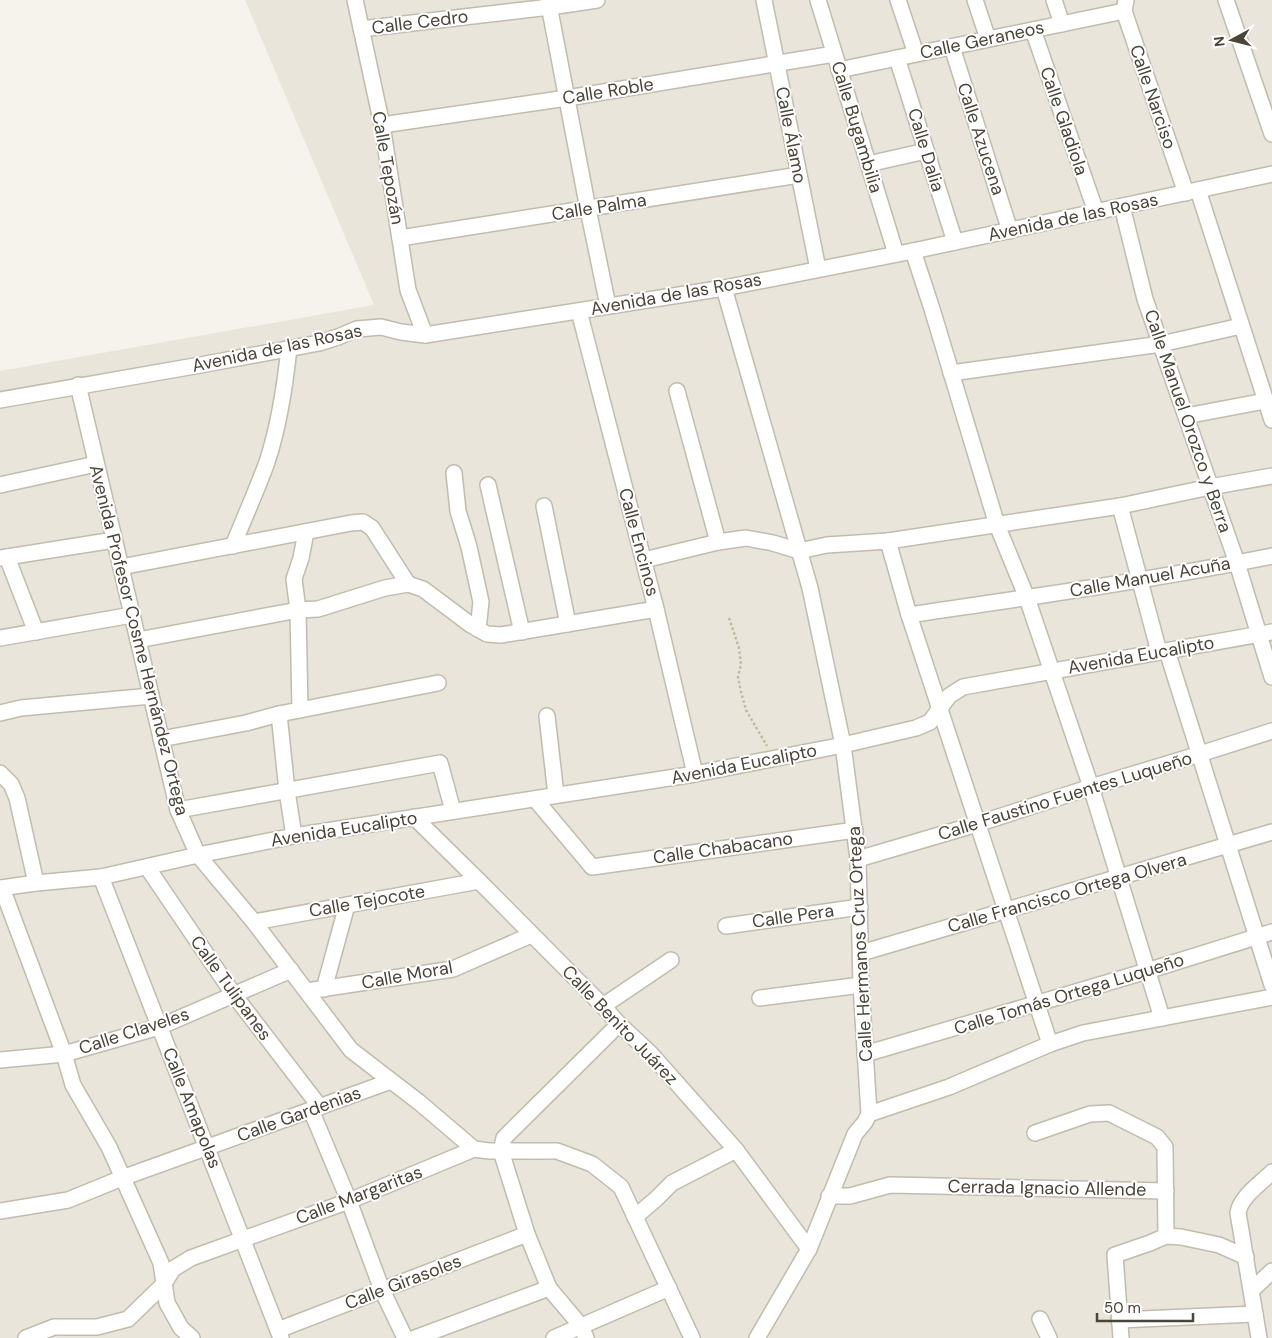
<svg xmlns="http://www.w3.org/2000/svg" width="1272" height="1338" font-family="'DM Sans',sans-serif">
	<style>
		.residential { fill: #eae5da }
		.lines { fill: none; stroke-linecap: round; stroke-linejoin: round }
		.minor-casing { stroke: #c2bbae; stroke-width: 18 }
		.path { stroke: #c4b79f; stroke-width: 2.5; stroke-dasharray: 2.5 2.5; stroke-linecap: butt }
		.minor { stroke: #fff; stroke-width: 15 }
		.labels { text-anchor: middle; stroke-width: 4; stroke-linejoin: round; paint-order: stroke }
		.street-label { font-size: 18px; fill: #4b4439; stroke: #fff }
	</style>
	<rect width="100%" height="100%" fill="#f6f3ec"/>
	<polygon class="residential" points="245,0 1272,0 1272,1338 0,1338 0,371 374,305"/>
	<g class="lines">
		<defs>
			<g id="minor">
				<polyline points="355,0 382,125 408,290 425,335"/>
				<polyline points="548,0 588,209 608,306"/>
				<polyline points="764,0 818,269"/>
				<polyline points="818,0 896,254"/>
				<polyline points="898,0 916,54"/>
				<polyline points="975,0 988,39"/>
				<polyline points="1054,0 1062,24"/>
				<polyline points="1126,0 1124,11 1186,193"/>
				<polyline points="1226,0 1272,134"/>
				<polyline points="361,29 550,7 597,0"/>
				<polyline points="1033,30 1096,212"/>
				<polyline points="952,47 1010,231"/>
				<polyline points="897,58 955,242"/>
				<polyline points="839,70 1124,11"/>
				<polyline points="382,125 567,98 834,54"/>
				<polyline points="868,164 926,151"/>
				<polyline points="1198,190 1272,420"/>
				<polyline points="1122,206 1145,299 1237,563 1272,677"/>
				<polyline points="400,238 799,175"/>
				<polyline points="913,251 932,309 997,525 1027,598 1091,787 1162,1018"/>
				<polyline points="724,288 810,588 843,745 858,859 861,985 869,1114 865,1122 855,1134 809,1249 757,1338"/>
				<polyline points="579,311 656,609 695,774"/>
				<polyline points="951,373 1161,344 1241,326"/>
				<polyline points="78,385 178,810 198,855 254,922 351,1050 420,1103 474,1149 489,1151 557,1151 592,1164 621,1187 692,1338"/>
				<polyline points="677,391 718,542"/>
				<polyline points="0,400 206,364 319,343 338,337 357,329 381,327 401,332 425,335 724,288 913,251 1272,174"/>
				<polyline points="1186,416 1265,401"/>
				<polyline points="454,473 458,511 469,547 481,602 478,629"/>
				<polyline points="0,485 96,464"/>
				<polyline points="488,485 522,632"/>
				<polyline points="544,506 568,624"/>
				<polyline points="1120,506 1159,652"/>
				<polyline points="888,541 909,615 1050,1044"/>
				<path d="M233,546C244,518 257,490 267,462C279,426 285,386 289,348"/>
				<polyline points="7,557 36,632"/>
				<polyline points="0,558 114,540"/>
				<polyline points="644,560 718,542 746,538 773,543 799,551 827,545 888,541 1120,506 1210,487 1272,476"/>
				<polyline points="121,567 351,523 363,522 372,528 408,584"/>
				<path d="M909,615C1030,597 1152,580 1272,556"/>
				<polyline points="0,638 132,615"/>
				<polyline points="138,640 298,610 318,609 385,588 408,584 423,589 471,625 487,634 501,635 656,609"/>
				<polyline points="1167,651 1272,985"/>
				<polyline points="300,710 298,610 294,579 301,558 306,532"/>
				<polyline points="0,713 21,708 151,696"/>
				<polyline points="279,714 287,791 294,836"/>
				<polyline points="547,716 556,795"/>
				<polyline points="161,739 246,723 279,714 438,683"/>
				<polyline points="0,773 11,784 17,798 36,883"/>
				<polyline points="535,799 592,867 855,830"/>
				<polyline points="178,810 440,763 453,811"/>
				<polyline points="414,817 479,881 603,1006 619,1024 651,1054 736,1150 809,1249"/>
				<polyline points="858,859 977,824 1091,787 1200,754 1272,731"/>
				<polyline points="147,867 234,995 320,1107"/>
				<polyline points="101,877 281,1338"/>
				<polyline points="0,888 36,883 101,877 198,855 294,836 695,774 843,745 916,728 930,722 949,696 963,687 1272,632"/>
				<polyline points="2,888 64,1054 73,1085 109,1147 161,1263 167,1303 181,1328 192,1338"/>
				<polyline points="254,922 479,881"/>
				<polyline points="726,926 860,907"/>
				<polyline points="861,953 1272,832"/>
				<polyline points="324,989 347,905"/>
				<polyline points="307,991 453,969 531,935"/>
				<polyline points="760,998 861,985"/>
				<polyline points="603,1006 671,960"/>
				<polyline points="865,1054 1147,971 1272,932"/>
				<polyline points="0,1060 64,1054 159,1027 291,970"/>
				<polyline points="311,1110 349,1201 382,1290 405,1338"/>
				<polyline points="869,1114 949,1087 1050,1044 1083,1033 1272,997"/>
				<polyline points="1035,1133 1090,1114 1109,1113 1157,1137 1165,1147 1166,1236"/>
				<polyline points="829,1196 850,1196 890,1185 1166,1191"/>
				<polyline points="0,1211 68,1200 122,1178 391,1081"/>
				<polyline points="635,1217 656,1199 672,1183 736,1150"/>
				<polyline points="1252,1290 1272,1271"/>
				<polyline points="1040,1319 1049,1338"/>
				<polyline points="1119,1320 1255,1314"/>
				<polyline points="278,1330 527,1234"/>
				<polyline points="26,1338 54,1327 97,1327 128,1319 163,1285 173,1269 191,1258 349,1201 474,1149"/>
				<polyline points="415,1338 549,1288"/>
				<polyline points="554,1338 669,1288"/>
				<polyline points="586,1338 581,1326 549,1288 527,1234 501,1151 504,1138 619,1024"/>
				<polyline points="1121,1338 1115,1255 1150,1243 1166,1236 1181,1237 1219,1245 1246,1257"/>
				<path d="M1259,1338L1238,1213C1240,1197 1261,1183 1272,1172"/>
			</g>
		</defs>
		<use href="#minor" class="minor-casing"/>
		<polyline class="path" points="729,618 739,648 741,664 738,677 741,692 746,710 767,746"/>
		<use href="#minor" class="minor"/>
	</g>
	<g class="labels">
		<g class="street-label">
			<text transform="translate(420 22) rotate(-7)" y="6">Calle Cedro</text>
			<text transform="translate(982 40) rotate(-12)" y="6">Calle Geraneos</text>
			<text transform="translate(608 91) rotate(-9)" y="6">Calle Roble</text>
			<text transform="translate(1153 97) rotate(71)" y="6">Calle Narciso</text>
			<text transform="translate(1064 121) rotate(71)" y="6">Calle Gladiola</text>
			<text transform="translate(857 127) rotate(73)" y="6">Calle Bugambilia</text>
			<text transform="translate(791 135) rotate(79)" y="6">Calle Álamo</text>
			<text transform="translate(981 139) rotate(72)" y="6">Calle Azucena</text>
			<text transform="translate(926 150) rotate(73)" y="6">Calle Dalia</text>
			<text transform="translate(388 168) rotate(80)" y="6">Calle Tepozán</text>
			<text transform="translate(599 207) rotate(-9)" y="6">Calle Palma</text>
			<text transform="translate(1073 217) rotate(-12)" y="6">Avenida de las Rosas</text>
			<text transform="translate(676 294) rotate(-10)" y="6">Avenida de las Rosas</text>
			<text transform="translate(277 348) rotate(-12)" y="6">Avenida de las Rosas</text>
			<text transform="translate(1188 421) rotate(71)" y="6">Calle Manuel Orozco y Berra</text>
			<text transform="translate(639 542) rotate(75)" y="6">Calle Encinos</text>
			<text transform="translate(1150 577) rotate(-10)" y="6">Calle Manuel Acuña</text>
			<text transform="translate(139 640) rotate(76)" y="6">Avenida Profesor Cosme Hernández Ortega</text>
			<text transform="translate(1141 655) rotate(-10)" y="6">Avenida Eucalipto</text>
			<text transform="translate(744 764) rotate(-11)" y="6">Avenida Eucalipto</text>
			<text transform="translate(1065 796) rotate(-17)" y="6">Calle Faustino Fuentes Luqueño</text>
			<text transform="translate(344 829) rotate(-9)" y="6">Avenida Eucalipto</text>
			<text transform="translate(723 848) rotate(-8)" y="6">Calle Chabacano</text>
			<text transform="translate(1067 893) rotate(-16)" y="6">Calle Francisco Ortega Olvera</text>
			<text transform="translate(367 901) rotate(-10)" y="6">Calle Tejocote</text>
			<text transform="translate(793 916) rotate(-8)" y="6">Calle Pera</text>
			<text transform="translate(860 944) rotate(-93)" y="6">Calle Hermanos Cruz Ortega</text>
			<text transform="translate(407 975) rotate(-10)" y="6">Calle Moral</text>
			<text transform="translate(231 988) rotate(54)" y="6">Calle Tulipanes</text>
			<text transform="translate(1069 994) rotate(-17)" y="6">Calle Tomás Ortega Luqueño</text>
			<text transform="translate(620 1025) rotate(46)" y="6">Calle Benito Juárez</text>
			<text transform="translate(134 1031) rotate(-18)" y="6">Calle Claveles</text>
			<text transform="translate(192 1108) rotate(68)" y="6">Calle Amapolas</text>
			<text transform="translate(299 1114) rotate(-20)" y="6">Calle Gardenias</text>
			<text transform="translate(1047 1188) rotate(1)" y="6">Cerrada Ignacio Allende</text>
			<text transform="translate(359 1195) rotate(-21)" y="6">Calle Margaritas</text>
			<text transform="translate(403 1282) rotate(-21)" y="6">Calle Girasoles</text>
		</g>
	</g>
	<g transform="translate(1232 40) rotate(263)" stroke="#ffffff" stroke-width="4" paint-order="stroke">
	<path d="M0-4L9 19L0 12L-9 19Z" fill="#4b4439"/>
	<text y="-8" font-size="14" font-weight="bold" text-anchor="middle" fill="#4b4439">N</text>
	</g>
	<path d="M1097 1313v8h96v-8" fill="none" stroke="#4b4439" stroke-width="2.5"/>
	<text x="1104" y="1313" font-size="15" fill="#4b4439" stroke="#ffffff" stroke-width="4" paint-order="stroke">50 m</text>
</svg>
